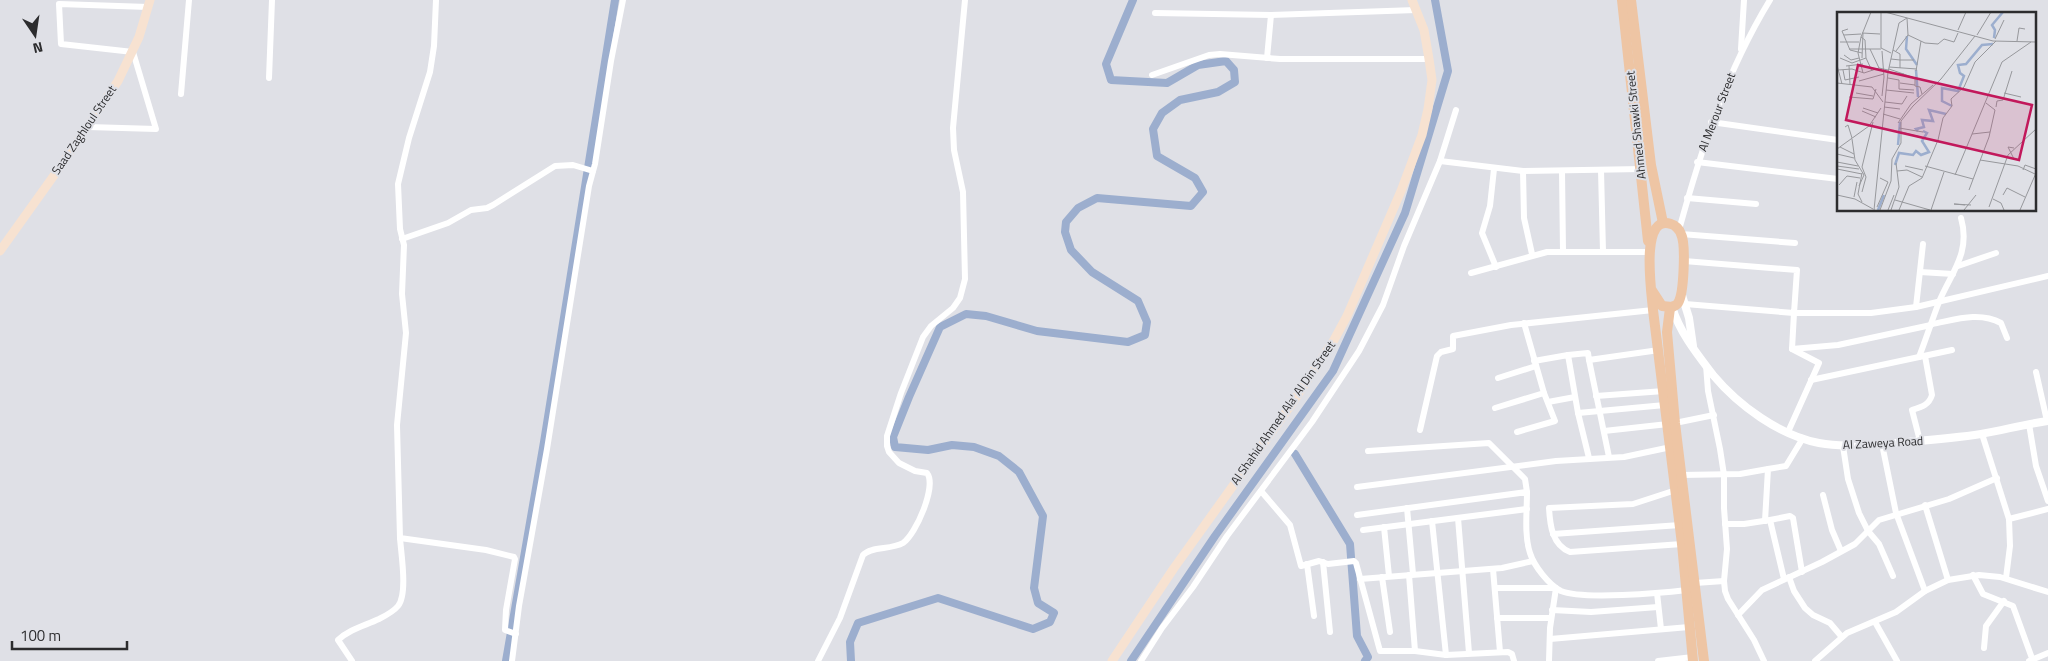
<svg xmlns="http://www.w3.org/2000/svg" width="2048" height="661" font-family="'Titillium Web',sans-serif">
	<style>
		.lines { fill: none; stroke-linecap: round; stroke-linejoin: round }
		.canal { stroke: #9caece; stroke-width: 8 }
		.minor { stroke: #fff; stroke-width: 6 }
		.tertiary { stroke: #fff; stroke-width: 8 }
		.secondary { stroke: #f7e2d1; stroke-width: 9 }
		.primary { stroke: #eec5a4; stroke-width: 10 }
		.labels { text-anchor: middle; stroke-width: 4; stroke-linejoin: round; paint-order: stroke }
		.street-label { font-size: 12px; fill: #2c2c2e; stroke: #dfe0e6 }
		.inset-river { fill: none; stroke: #9caece; stroke-width: 2.5 }
		.inset-road { fill: none; stroke: #97989c; stroke-width: 1 }
		.view { fill: #c2185b; fill-opacity: 0.15; stroke: #c2185b; stroke-width: 2.5 }
		.inset-edge { fill: none; stroke: #2c2c2e; stroke-width: 2.5 }
	</style>
	<rect width="100%" height="100%" fill="#dfe0e6"/>
	<g class="lines">
		<g class="canal">
			<polyline points="1295,454 1350,544 1357,636 1368,657 1365,661"/>
			<polyline points="506,661 544,442 615,0"/>
			<polyline points="851,661 850,642 858,623 938,598 1033,629 1050,622 1054,613 1038,603 1034,588 1043,516 1019,472 999,456 974,447 952,445 928,450 895,447 893,437 909,397 940,327 966,314 986,316 1037,331 1128,342 1145,335 1147,322 1138,301 1092,272 1071,250 1065,232 1066,222 1078,208 1097,198 1191,206 1203,192 1195,178 1157,156 1153,129 1162,113 1180,100 1218,92 1235,82 1234,70 1226,61 1198,65 1167,83 1111,80 1106,64 1133,0"/>
			<polyline points="1131,661 1215,536 1333,371 1405,213 1448,71 1435,0"/>
		</g>
		<g class="minor">
			<polyline points="436,0 434,46 430,72 409,138 398,184 400,229 404,245 402,294 406,333 397,425 400,538 486,550 514,557 515,559 506,610 505,630 516,634"/>
			<polyline points="1155,13 1271,15 1416,10"/>
			<polyline points="1741,49 1744,0"/>
			<polyline points="1267,58 1271,15"/>
			<polyline points="1152,75 1209,55 1220,54 1280,59 1429,59"/>
			<polyline points="269,78 272,0"/>
			<polyline points="181,94 189,0"/>
			<polyline points="1711,122 1838,140"/>
			<polyline points="88,127 156,129 133,52 61,44 59,4 148,7"/>
			<polyline points="1440,161 1523,171 1642,169"/>
			<polyline points="1697,162 1838,179"/>
			<polyline points="1494,169 1490,206 1482,233 1496,267"/>
			<polyline points="1601,170 1603,252"/>
			<polyline points="1523,171 1524,218 1532,254"/>
			<polyline points="1562,171 1563,252"/>
			<polyline points="1687,198 1756,204"/>
			<path d="M1679,230C1701,150 1726,72 1770,0"/>
			<polyline points="1681,234 1795,243"/>
			<polyline points="402,239 448,223 471,210 487,208 493,205 555,166 573,165 593,171"/>
			<polyline points="1684,261 1797,270 1794,313 1685,304"/>
			<polyline points="1958,266 1996,253"/>
			<polyline points="1920,272 1953,274"/>
			<polyline points="1471,273 1547,252 1649,252"/>
			<polyline points="1916,307 1923,244"/>
			<path d="M1932,324C1954,320 1979,311 2001,323L2007,338"/>
			<polyline points="1792,349 1838,345 1931,325"/>
			<polyline points="1568,355 1588,353 1589,360 1659,350"/>
			<path d="M1919,357C1926,339 1932,320 1939,302C1951,273 1971,253 1961,218"/>
			<polyline points="1589,360 1609,457"/>
			<polyline points="1534,361 1568,355 1578,413 1589,458"/>
			<polyline points="1706,365 1708,391 1720,449 1724,475 1724,508 1727,549 1724,581 1725,591 1728,599 1754,640 1764,661"/>
			<polyline points="2036,372 2047,421"/>
			<polyline points="1498,378 1536,366"/>
			<polyline points="1811,380 1952,350"/>
			<polyline points="1596,396 1664,391"/>
			<polyline points="1548,402 1575,397"/>
			<polyline points="1495,408 1544,393 1524,323"/>
			<polyline points="1578,413 1665,405"/>
			<polyline points="1675,423 1714,415"/>
			<polyline points="2029,424 2036,466 2048,501"/>
			<polyline points="1420,430 1437,356 1441,352 1453,349 1453,336 1511,325 1653,310"/>
			<polyline points="1604,431 1668,424"/>
			<polyline points="1517,432 1555,421 1544,393"/>
			<polyline points="1788,432 1819,363 1792,349 1794,313 1871,313 1916,307 2048,276"/>
			<polyline points="1982,434 2009,519 2010,546 2006,578"/>
			<path d="M1920,441L1912,410C1922,407 1929,405 1932,395L1925,356"/>
			<polyline points="1882,444 1896,513 1925,591"/>
			<polyline points="1843,446 1848,479 1859,513 1868,531 1879,544 1893,576"/>
			<polyline points="1368,451 1489,443 1525,479 1527,492"/>
			<polyline points="1681,475 1740,474 1768,469"/>
			<polyline points="1357,487 1556,461 1624,457 1671,447"/>
			<path d="M1676,490L1633,504L1549,508C1550,525 1552,545 1570,552L1682,544"/>
			<polyline points="1261,491 1290,525 1301,566 1319,561 1328,564 1354,561 1356,563 1380,651 1415,651 1446,655 1508,652 1512,654 1514,661"/>
			<polyline points="1823,495 1832,530 1841,551"/>
			<polyline points="1925,505 1948,580"/>
			<polyline points="1407,508 1413,574"/>
			<path d="M1357,515L1527,492C1527,511 1524,535 1530,553C1534,566 1549,585 1561,591C1582,600 1662,593 1687,590"/>
			<polyline points="1458,518 1469,653"/>
			<polyline points="2009,519 2048,509"/>
			<polyline points="1770,520 1790,516 1793,518 1802,572"/>
			<polyline points="1432,521 1446,655"/>
			<polyline points="1765,521 1768,469 1786,466 1803,438"/>
			<polyline points="1725,524 1744,524 1770,520 1784,579"/>
			<polyline points="1384,527 1389,576"/>
			<polyline points="1363,530 1527,509"/>
			<polyline points="1553,534 1680,525"/>
			<polyline points="1323,562 1330,632"/>
			<polyline points="1307,564 1314,616"/>
			<polyline points="1493,569 1500,652"/>
			<polyline points="1409,575 1415,651"/>
			<polyline points="1973,575 1983,594 2013,606 2033,661"/>
			<polyline points="1382,577 1390,632"/>
			<polyline points="1789,577 1794,591 1805,608 1813,615 1830,623 1841,636"/>
			<polyline points="1360,579 1502,568 1533,561"/>
			<polyline points="1695,583 1724,581"/>
			<polyline points="1495,588 1556,588 1550,628 1549,661"/>
			<polyline points="1657,593 1661,629"/>
			<polyline points="1552,610 1591,612 1658,607"/>
			<polyline points="1738,615 1762,590 1822,562 1855,544 1879,520 1949,499 1997,478"/>
			<polyline points="1497,618 1551,618"/>
			<polyline points="1875,622 1897,661"/>
			<polyline points="1550,639 1689,627"/>
			<polyline points="1984,648 1986,626 2004,601"/>
			<path d="M352,661L338,640C350,629 364,626 379,619C385,616 394,611 398,606C408,594 401,553 400,538"/>
			<polyline points="512,661 519,606 547,449 589,186 595,164 611,61 623,0"/>
			<path d="M818,661L840,618L863,555C871,546 891,550 903,543C916,534 937,486 927,473L915,471L899,463L889,452L887,446V436L901,393L923,337L931,326L953,308L960,298L965,279L963,192L954,150L953,128L965,0"/>
			<polyline points="1141,661 1162,628 1193,587 1227,536 1312,422 1359,351 1383,305 1404,246 1440,161 1456,110"/>
			<polyline points="1658,661 1693,657"/>
			<polyline points="1815,661 1847,633 1896,612 1925,591 1948,580 1979,575 2000,577 2048,592"/>
			<polyline points="2029,661 2048,653"/>
		</g>
		<g class="tertiary">
			<polyline points="1681,292 1689,318 1693,346"/>
			<path d="M1672,307C1680,333 1697,354 1713,375C1739,406 1779,435 1819,443C1841,447 1862,445 1883,444C1916,441 1949,439 1981,434C2004,430 2026,424 2048,421"/>
		</g>
		<g class="secondary">
			<polyline points="0,251 60,167 118,81 139,37 150,0"/>
			<polyline points="1112,661 1174,568 1291,405 1334,340 1347,316 1401,191 1422,135 1428,109 1432,80 1429,59 1424,30 1412,0"/>
		</g>
		<g class="primary">
			<polyline points="1622,0 1648,241"/>
			<polyline points="1631,0 1651,165 1663,223"/>
			<path d="M1651,289L1662,306L1672,307C1674,306 1677,305 1678,303C1684,294 1686,244 1681,234C1680,230 1675,225 1671,224C1639,213 1652,295 1653,310L1682,544L1693,661"/>
			<polyline points="1670,308 1667,332 1675,423 1704,661"/>
		</g>
	</g>
	<g class="labels">
		<g class="street-label">
			<text transform="translate(1717 112) rotate(-69)" y="4">Al Merour Street</text>
			<text transform="translate(1636 125) rotate(-96)" y="4">Ahmed Shawki Street</text>
			<text transform="translate(84 130) rotate(-56)" y="4">Saad Zaghloul Street</text>
			<text transform="translate(1283 413) rotate(-55)" y="4">Al Shahid Ahmed Ala' Al Din Street</text>
			<text transform="translate(1883 443) rotate(-3)" y="4">Al Zaweya Road</text>
		</g>
	</g>
	<g transform="translate(1837 12)">
		<rect width="199" height="199" fill="#dfe0e6"/>
		<path class="inset-river" d="M70,24L69,37L80,53M157,26L158,18L155,13L166,0M79,58L81,85M115,94L105,89V76L121,79L127,64L123,61L121,53L129,52L145,33L156,32M81,119L79,117L87,115L85,108L96,109L92,98L109,102M61,133L63,110M58,153L62,141L76,143L79,139L84,143L92,140L85,129L90,121L86,119M41,198L47,183"/>
		<path class="inset-road" d="M44,0V36L54,41M48,0L156,29L199,30M70,6L71,23M11,17L5,19L13,38L25,41M121,18L129,0M25,21L43,22M7,23L24,22M71,23L88,31L101,32L107,27L117,30L121,21M140,23L154,0M24,25L34,0M158,27L167,8M180,29L182,16L188,17M3,30H22M12,37H44M33,37L42,56M56,38L63,42V48H77M59,39L71,23M21,41L24,25L28,28L29,46L35,59M21,41L26,61M7,43L14,48L22,46M3,46L15,51L29,46M25,46L26,21M54,47L63,48V56M0,53L5,72M9,54L26,52M12,54L13,72M52,55L80,57M52,57L78,66V74L83,75L85,82M1,58L15,57L27,61L42,56L51,58M6,58L8,68L22,65M79,59L84,29M51,60L67,62M51,66L62,68V77L77,78M22,69L47,62M0,71L35,75L46,90M63,71L78,73M49,78L77,81M19,81L36,84M167,81L184,85M45,84L47,65L45,39M12,85L36,87L39,77M48,90L65,92L70,84M47,95L63,97M159,95L160,89L166,88L175,59M26,96L41,101M25,99L39,105M46,102L63,107M61,111L74,92L96,73M8,115L11,113L15,126M62,116L86,120M64,120L84,125M135,122L153,120M15,127L18,148L27,163L22,174M3,135L17,142M0,137L32,114L44,96M0,142L17,146M171,145L177,147L171,135L177,136M143,148L181,154L198,162M0,150L21,154M0,154L22,157M68,154L86,158M88,154L136,167M0,157L25,162M186,158L188,153L199,157M60,159L70,158L85,165M25,161L21,182L25,190M118,163L165,50L194,30M2,173L10,164L23,166M132,178L152,125L158,98L149,91M25,180L29,165L25,155L36,110M0,183L18,187L36,197M166,183L170,176L188,185M17,185L20,170M156,187L164,191L167,198M58,188L93,198M128,193L117,192L134,193M40,195L51,170L43,166M152,195L171,143L199,117M37,198L51,60L62,11L70,6M43,198L54,169L55,147L64,131V109L76,94L104,67L138,24M51,198L57,183M54,198L62,175L59,151M62,198L72,174L85,166L101,128L106,106L115,94L114,87L127,75L138,50L159,29M94,198L107,160M127,198L139,183M183,198L199,161"/>
		<path class="view" d="M21,53L195,93L182,148L9,108Z"/>
		<rect width="199" height="199" class="inset-edge"/>
	</g>
	<g transform="translate(35 35) rotate(167)" stroke="#dfe0e6" stroke-width="4" paint-order="stroke">
	<path d="M0-4L9 19L0 12L-9 19Z" fill="#2c2c2e"/>
	<text y="-8" font-size="14" font-weight="bold" text-anchor="middle" fill="#2c2c2e">N</text>
	</g>
	<path d="M12 641v8h115v-8" fill="none" stroke="#2c2c2e" stroke-width="2.5"/>
	<text x="20" y="641" font-size="15" fill="#2c2c2e" stroke="#dfe0e6" stroke-width="4" paint-order="stroke">100 m</text>
</svg>
